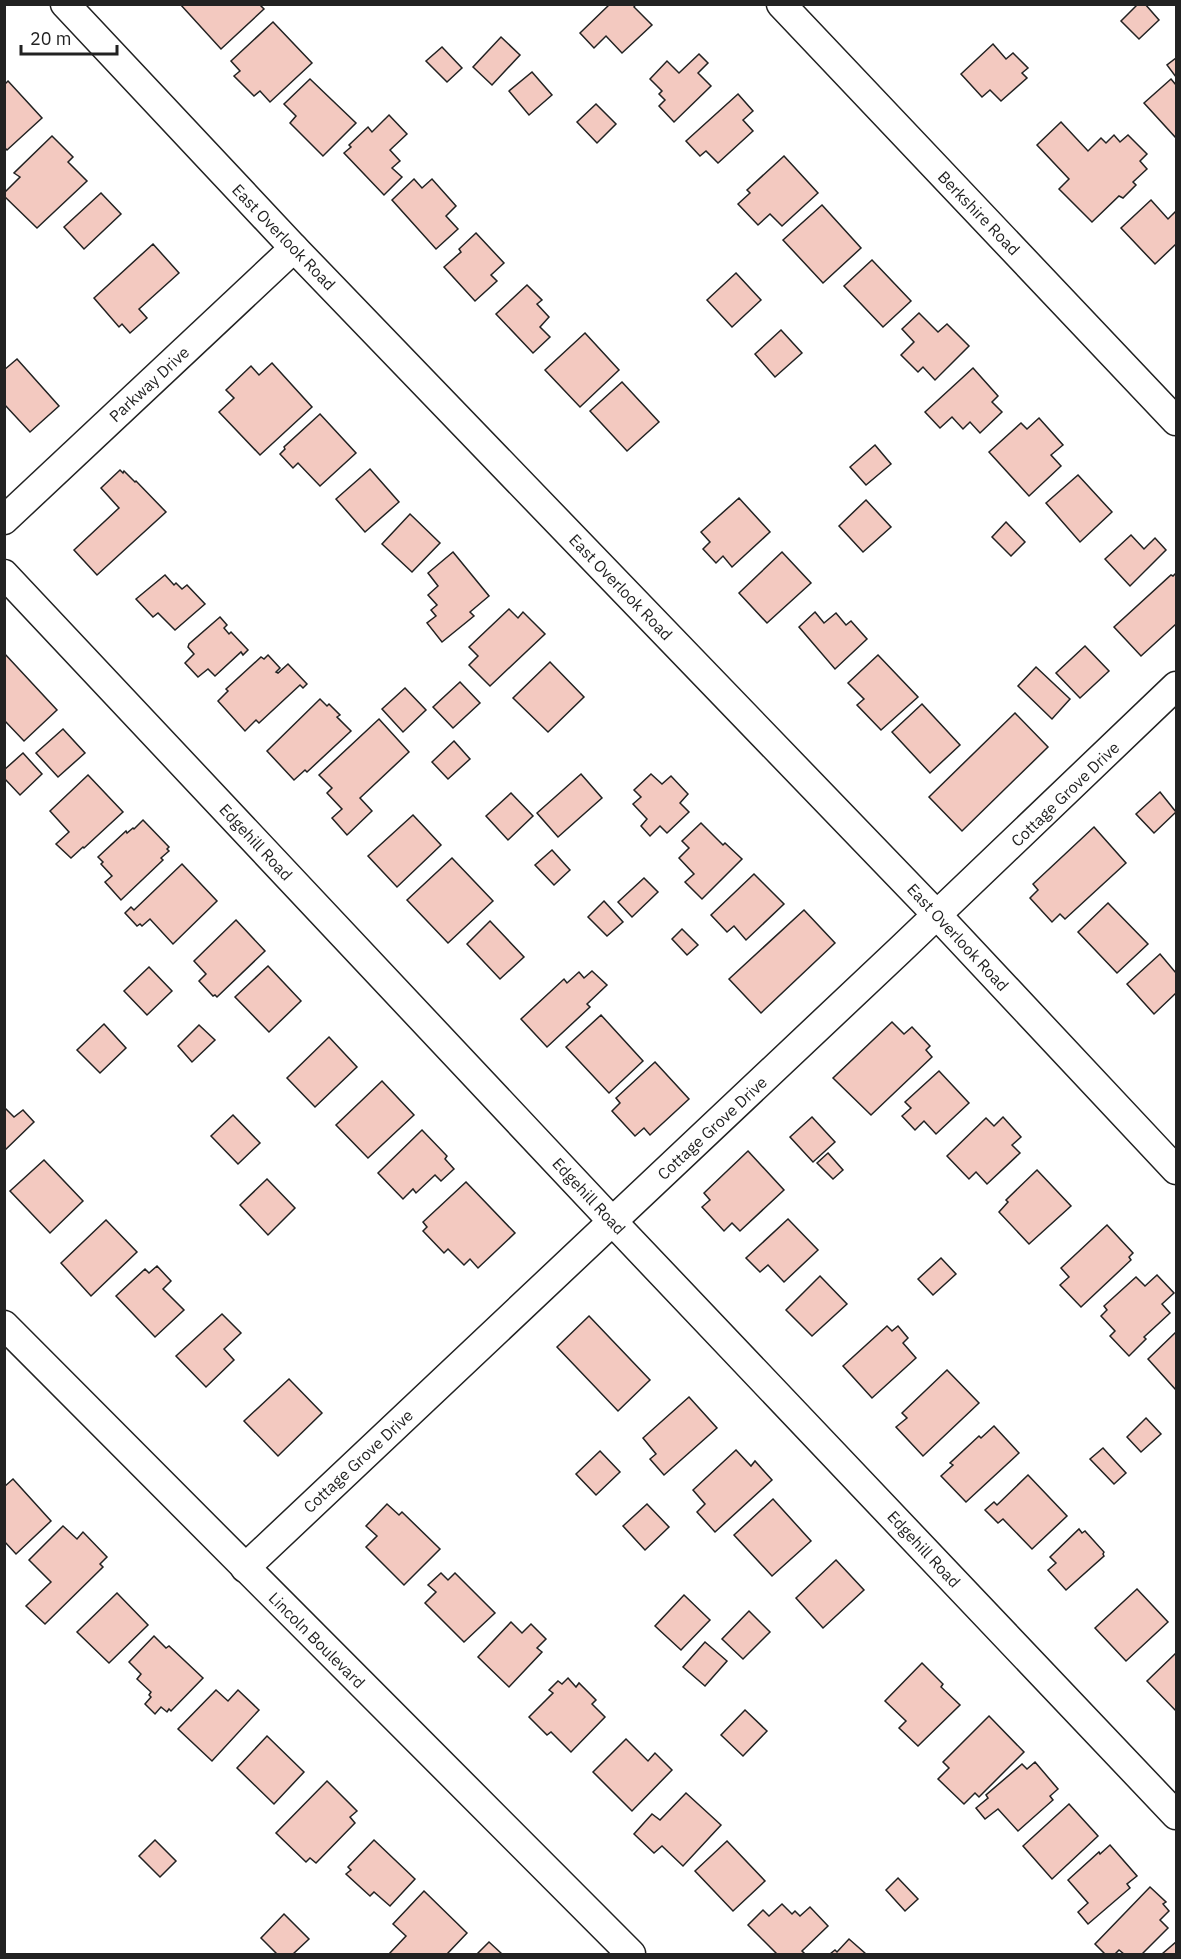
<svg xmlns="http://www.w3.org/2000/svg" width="1181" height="1959" font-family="'IBM Plex Sans',sans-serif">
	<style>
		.building { fill: #f3c9c0; stroke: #222; stroke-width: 1.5 }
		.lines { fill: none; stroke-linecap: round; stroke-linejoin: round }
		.street-casing { stroke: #222; stroke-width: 31 }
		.street { stroke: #fff; stroke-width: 28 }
		.labels { text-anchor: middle; stroke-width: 4.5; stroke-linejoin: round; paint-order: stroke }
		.street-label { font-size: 16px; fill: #222; stroke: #fff }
	</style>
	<rect width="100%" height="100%" fill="#fff"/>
	<g class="building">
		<polygon points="180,4 259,4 264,9 221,49"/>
		<polygon points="610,4 636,4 634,7 652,25 622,53 606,36 594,48 580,33"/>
		<polygon points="1138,4 1145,4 1159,20 1139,39 1121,21"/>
		<polygon points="273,22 312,63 270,102 260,91 254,96 234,76 240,71 231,61"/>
		<polygon points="501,37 520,55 492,85 473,67"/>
		<polygon points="993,44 1006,59 1013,53 1028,68 1022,73 1027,78 1001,101 990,90 982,97 961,74"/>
		<polygon points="442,47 462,68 447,82 426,61"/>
		<polygon points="699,54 708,63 698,73 711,86 674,122 659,106 665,100 659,94 662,91 650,79 667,61 679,73"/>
		<polygon points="1176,58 1176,77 1167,65"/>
		<polygon points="532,72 552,95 529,115 509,91"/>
		<polygon points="310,79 356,123 323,156 290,123 296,116 284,104"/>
		<polygon points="1171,79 1176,85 1176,138 1144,103"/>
		<polygon points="8,81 42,118 7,150 4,147 4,85"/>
		<polygon points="738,94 753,111 743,120 753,131 718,163 706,151 700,156 686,141"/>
		<polygon points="596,104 616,124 597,143 577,122"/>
		<polygon points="389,115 407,134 390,150 400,161 392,168 402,177 384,195 344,153 351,147 349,145 368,127 372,132"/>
		<polygon points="1061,122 1088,151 1101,138 1106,143 1114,135 1120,142 1128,135 1147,154 1140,161 1147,169 1133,182 1136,185 1123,198 1119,196 1092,222 1059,189 1069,179 1037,145"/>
		<polygon points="52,136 73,157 68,162 87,181 37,228 4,196 4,193 20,177 14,173"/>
		<polygon points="784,156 818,193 782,226 770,214 758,225 738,204 750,193 747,190"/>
		<polygon points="414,179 422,188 432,179 456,206 446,216 458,229 436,249 392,200"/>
		<polygon points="101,193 121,214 84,249 64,227"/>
		<polygon points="1151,200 1168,219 1176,211 1176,244 1155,264 1121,228"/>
		<polygon points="822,205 861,248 823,283 783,240"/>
		<polygon points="476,233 504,263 491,275 497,281 475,301 444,267 461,252 459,249"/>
		<polygon points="153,244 179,273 139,309 147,318 130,333 122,324 119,327 94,298"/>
		<polygon points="872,260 911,301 883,327 844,286"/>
		<polygon points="736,273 761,300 732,327 707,300"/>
		<polygon points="527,285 542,300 537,304 549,317 540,327 550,337 533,353 496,314"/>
		<polygon points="919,313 938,332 947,324 969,346 935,380 923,367 918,372 901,355 914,342 902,329"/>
		<polygon points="781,330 802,353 775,377 755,354"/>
		<polygon points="585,333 619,370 580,407 545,370"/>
		<polygon points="17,359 59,406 30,432 4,404 4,370"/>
		<polygon points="272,363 312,407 260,455 219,412 234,398 226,390 251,366 259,375"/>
		<polygon points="973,368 998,396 992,402 1002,412 980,433 970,422 963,429 952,417 940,428 925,412"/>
		<polygon points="622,382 659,422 627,451 590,411"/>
		<polygon points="320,414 356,453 320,486 298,463 293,468 280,454 285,449 284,447"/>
		<polygon points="1039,418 1063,445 1051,455 1061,466 1029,496 989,452 1021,423 1027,429"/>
		<polygon points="875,445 891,464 866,485 850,467"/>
		<polygon points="370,469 399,502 365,532 336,499"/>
		<polygon points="120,470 123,473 124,471 135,482 136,481 166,512 97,575 74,550 119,508 101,488"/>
		<polygon points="1078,475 1112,512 1080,542 1046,503"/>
		<polygon points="739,498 770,532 732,567 723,556 716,563 703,549 710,542 701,532"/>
		<polygon points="866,500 891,527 863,552 839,526"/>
		<polygon points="410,514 440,543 412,572 382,544"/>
		<polygon points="1006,522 1025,542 1011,556 992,537"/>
		<polygon points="1131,535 1144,549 1155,538 1166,550 1130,586 1105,559"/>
		<polygon points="453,552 489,596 470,612 474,616 442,642 427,623 436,616 431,610 437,605 428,595 438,586 428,573"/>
		<polygon points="782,552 811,583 767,623 739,593"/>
		<polygon points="1176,573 1176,624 1141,656 1114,627 1171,575 1173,576"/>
		<polygon points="165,575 174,585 176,583 182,589 187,585 205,604 175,630 158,613 153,617 136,599"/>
		<polygon points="509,609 518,618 523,612 545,634 490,686 469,665 478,656 469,647"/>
		<polygon points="815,612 824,623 836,613 846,625 851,621 867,639 835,669 799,627"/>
		<polygon points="220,617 227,625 224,628 229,634 231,632 248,650 243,655 241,652 215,676 208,669 198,677 185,663 194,654 188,647 189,644"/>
		<polygon points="1085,646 1109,671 1080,698 1056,673"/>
		<polygon points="4,653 57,710 24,741 4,720"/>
		<polygon points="268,655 280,668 276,672 278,673 288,664 307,684 303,688 300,685 259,723 256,720 245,731 218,701 228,691 226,689 261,657 264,659"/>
		<polygon points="878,655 918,697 881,730 857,705 864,699 848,683"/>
		<polygon points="550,662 584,697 548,732 513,698"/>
		<polygon points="1036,667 1070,699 1052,719 1018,686"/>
		<polygon points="460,682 480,703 453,728 433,707"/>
		<polygon points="405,688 426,710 403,732 382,709"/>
		<polygon points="320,699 327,706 329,704 340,715 337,717 351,731 307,772 305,770 294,780 267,751"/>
		<polygon points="922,704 960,745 930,773 892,732"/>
		<polygon points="1015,713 1048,747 962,831 929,797"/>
		<polygon points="379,719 409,752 360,798 372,811 347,835 332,818 342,809 327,793 332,788 319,775"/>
		<polygon points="63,729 85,753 58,777 36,753"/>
		<polygon points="454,741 470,759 448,779 432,762"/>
		<polygon points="23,753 42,774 20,795 4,778 4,770"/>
		<polygon points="581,774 602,798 558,837 537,813"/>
		<polygon points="651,774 662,784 671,776 688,794 680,803 689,812 667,833 660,826 650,836 641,826 647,819 633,804 641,797 634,790"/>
		<polygon points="88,775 123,812 84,848 83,847 71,858 56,844 69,832 50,811"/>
		<polygon points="1160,792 1176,812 1154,833 1136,814"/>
		<polygon points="511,793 533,816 508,840 486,816"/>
		<polygon points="413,815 441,845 397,887 368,856"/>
		<polygon points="143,820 169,847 167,849 169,851 161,858 163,860 121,900 105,882 112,876 101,864 103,862 98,857 126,831 127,833 133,828 134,829"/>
		<polygon points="701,823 723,845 725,843 742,859 702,899 685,882 694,874 679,858 689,848 682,841"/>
		<polygon points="1094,827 1126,863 1065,919 1060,914 1052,922 1030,898 1038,890 1033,884"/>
		<polygon points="552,850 570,870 554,885 535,865"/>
		<polygon points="452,858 493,901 448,943 407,900"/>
		<polygon points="182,864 217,901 173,944 150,919 142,926 140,924 137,926 125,913 131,907 134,910"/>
		<polygon points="754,874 784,904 746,940 734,926 727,932 711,915"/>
		<polygon points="644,878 658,892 632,917 618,902"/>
		<polygon points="604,901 623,922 607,936 588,917"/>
		<polygon points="1108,903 1148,944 1117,973 1078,932"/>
		<polygon points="804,910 835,943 761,1013 729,979"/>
		<polygon points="236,920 265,951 217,997 215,995 213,996 199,981 206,974 194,961"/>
		<polygon points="490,921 524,957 500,979 467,944"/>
		<polygon points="682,929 698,945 687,955 672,939"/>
		<polygon points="1160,954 1176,973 1176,993 1154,1014 1127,984"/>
		<polygon points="268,966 301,1001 269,1032 235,997"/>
		<polygon points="149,967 172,991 147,1015 124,991"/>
		<polygon points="592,971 607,985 587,1004 590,1007 547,1047 521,1019 564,979 567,983 579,972 584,978"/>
		<polygon points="601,1015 643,1061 609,1093 566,1047"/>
		<polygon points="892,1022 904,1034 912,1027 930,1046 926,1050 932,1057 871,1115 833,1078"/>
		<polygon points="104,1024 126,1048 100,1073 77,1050"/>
		<polygon points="199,1025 215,1040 192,1062 178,1046"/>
		<polygon points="329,1037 357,1067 315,1107 287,1078"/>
		<polygon points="655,1062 689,1099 650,1135 644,1128 635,1136 612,1111 620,1103 616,1098"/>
		<polygon points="939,1071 969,1103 936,1134 924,1121 915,1130 902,1116 911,1108 905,1102"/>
		<polygon points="382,1081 414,1115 368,1158 336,1125"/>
		<polygon points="4,1107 14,1117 23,1110 34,1122 4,1151"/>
		<polygon points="233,1115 260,1143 238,1164 211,1136"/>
		<polygon points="812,1117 835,1142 813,1162 790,1137"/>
		<polygon points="1003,1117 1021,1137 1012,1145 1020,1153 987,1184 976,1172 969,1179 947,1156 986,1118 994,1126"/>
		<polygon points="422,1130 447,1156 445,1159 454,1169 441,1181 435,1175 416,1193 413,1189 403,1199 378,1173"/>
		<polygon points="748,1151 784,1190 740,1231 732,1223 724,1231 702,1207 710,1200 704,1193"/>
		<polygon points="828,1153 843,1170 833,1179 817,1163"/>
		<polygon points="44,1160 83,1201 50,1233 10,1191"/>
		<polygon points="1037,1170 1071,1206 1029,1244 999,1212 1008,1202 1006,1200"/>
		<polygon points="267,1179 295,1208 268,1235 240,1205"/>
		<polygon points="466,1182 515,1233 478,1268 470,1259 464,1265 448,1249 444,1253 423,1231 427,1227 423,1222"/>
		<polygon points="788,1219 818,1250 784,1282 768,1265 760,1272 746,1258"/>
		<polygon points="106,1220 137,1252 91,1296 61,1263"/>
		<polygon points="1107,1225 1133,1253 1129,1257 1131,1260 1081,1307 1060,1285 1069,1277 1061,1268"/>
		<polygon points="941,1258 956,1274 933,1295 918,1279"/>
		<polygon points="157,1266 171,1281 163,1289 184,1310 155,1337 116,1296 145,1269 149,1273"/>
		<polygon points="1157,1275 1174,1293 1162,1304 1170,1313 1144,1337 1146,1339 1129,1356 1110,1336 1115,1331 1101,1316 1107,1310 1104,1306 1136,1277 1145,1286"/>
		<polygon points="820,1276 847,1304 812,1336 786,1310"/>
		<polygon points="222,1314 241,1333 224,1349 234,1360 206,1387 176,1356"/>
		<polygon points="589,1316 650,1380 618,1411 557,1347"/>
		<polygon points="887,1326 892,1331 898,1326 908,1338 903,1343 916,1358 872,1398 843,1366"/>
		<polygon points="1176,1332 1176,1390 1148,1359"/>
		<polygon points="947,1370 979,1403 923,1456 896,1427 907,1418 902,1413"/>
		<polygon points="289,1379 322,1413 278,1456 244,1421"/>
		<polygon points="689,1397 717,1428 664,1475 650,1459 656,1454 643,1438"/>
		<polygon points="1146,1418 1161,1434 1141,1452 1127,1437"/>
		<polygon points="994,1426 1019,1453 966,1502 941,1476 953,1465 950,1463 979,1436 981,1438"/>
		<polygon points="1103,1448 1126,1473 1114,1484 1090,1459"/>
		<polygon points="736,1450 751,1466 755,1461 772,1480 715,1532 697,1512 705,1504 693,1490"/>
		<polygon points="600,1451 620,1472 596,1495 576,1474"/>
		<polygon points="1028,1475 1067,1516 1032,1549 1003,1519 998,1523 985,1510 994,1502 997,1505"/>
		<polygon points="13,1479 51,1521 16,1554 4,1541 4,1487"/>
		<polygon points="773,1499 811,1541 772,1576 734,1535"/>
		<polygon points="387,1504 399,1515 402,1512 440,1549 404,1585 366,1547 377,1536 366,1526"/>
		<polygon points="647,1504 669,1527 645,1550 623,1526"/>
		<polygon points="63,1526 77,1539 83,1532 107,1557 100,1564 103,1567 45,1624 26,1606 51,1582 29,1560"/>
		<polygon points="1079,1529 1082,1533 1085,1531 1104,1552 1103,1554 1104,1556 1066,1590 1048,1570 1056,1563 1050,1557"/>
		<polygon points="836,1560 864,1590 823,1628 796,1598"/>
		<polygon points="441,1573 448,1580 455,1573 495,1613 464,1642 425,1603 436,1592 428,1585"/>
		<polygon points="1137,1589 1168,1622 1126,1661 1095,1628"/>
		<polygon points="117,1593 148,1625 109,1663 77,1632"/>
		<polygon points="684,1595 710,1620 681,1650 655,1626"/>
		<polygon points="749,1611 770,1632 743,1659 722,1639"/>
		<polygon points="511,1622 522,1633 531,1624 546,1639 537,1648 542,1652 509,1687 478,1657"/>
		<polygon points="154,1636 166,1648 169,1646 203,1678 171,1711 169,1709 167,1712 161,1707 155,1714 145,1704 151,1697 149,1695 151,1692 137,1679 141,1674 129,1662"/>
		<polygon points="705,1642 727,1661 705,1686 683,1667"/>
		<polygon points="1176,1653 1176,1711 1147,1681"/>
		<polygon points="922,1663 943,1684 941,1687 960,1705 918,1746 899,1728 906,1721 885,1701"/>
		<polygon points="568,1678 576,1687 579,1683 596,1700 592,1704 605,1717 571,1752 551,1732 547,1735 529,1717 553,1693 549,1690 558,1681 562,1684"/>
		<polygon points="216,1690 228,1701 238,1690 259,1710 212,1761 178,1729"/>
		<polygon points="745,1710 767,1731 743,1756 721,1735"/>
		<polygon points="989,1716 1024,1752 979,1797 975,1793 964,1804 938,1779 949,1768 943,1762"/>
		<polygon points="267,1736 304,1772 274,1804 237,1768"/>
		<polygon points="626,1739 648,1761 655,1753 672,1770 632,1811 593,1772"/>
		<polygon points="1035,1762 1058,1789 1050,1796 1053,1800 1018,1831 998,1809 985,1819 976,1808 988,1798 986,1795 1022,1764 1027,1769"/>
		<polygon points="327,1781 357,1811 350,1817 355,1823 316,1863 310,1858 306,1862 276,1833"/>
		<polygon points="686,1793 721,1825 683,1866 662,1846 654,1853 634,1834 652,1814 660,1820"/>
		<polygon points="1069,1804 1098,1836 1052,1879 1023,1846"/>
		<polygon points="155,1840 176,1861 160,1877 139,1856"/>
		<polygon points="374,1840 415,1879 390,1906 374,1892 370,1896 346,1874 351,1870 348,1867"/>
		<polygon points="727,1841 765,1881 733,1911 695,1871"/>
		<polygon points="1110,1845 1137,1876 1127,1884 1130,1888 1088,1924 1078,1912 1088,1903 1068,1880 1099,1852 1100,1854"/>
		<polygon points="898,1878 918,1899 905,1911 886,1890"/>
		<polygon points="1150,1887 1166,1902 1163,1904 1169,1911 1160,1920 1168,1928 1142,1954 1124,1954 1119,1950 1115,1954 1105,1954 1095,1944"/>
		<polygon points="424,1891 467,1933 447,1954 389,1954 406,1936 393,1924"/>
		<polygon points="782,1904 792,1914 795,1911 800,1916 810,1907 828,1926 802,1951 805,1954 777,1954 748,1925 763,1910 769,1916"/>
		<polygon points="284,1914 309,1939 293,1954 277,1954 261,1938"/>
		<polygon points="849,1939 866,1954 830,1954 835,1950 837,1952"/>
		<polygon points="489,1942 502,1954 477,1954"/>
		<polygon points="1176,1942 1176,1954 1162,1954"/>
	</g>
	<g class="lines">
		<defs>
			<g id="street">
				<polyline points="65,4 294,248 937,915 1176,1170"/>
				<polyline points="781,4 1176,421"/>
				<polyline points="4,520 294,248"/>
				<polyline points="4,574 613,1222 1176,1815"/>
				<polyline points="4,1325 631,1954"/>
				<polyline points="245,1568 900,950 1176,686"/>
			</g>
		</defs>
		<use href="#street" class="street-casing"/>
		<use href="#street" class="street"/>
	</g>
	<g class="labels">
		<g class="street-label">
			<text transform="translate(979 213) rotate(46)" y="6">Berkshire Road</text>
			<text transform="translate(284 237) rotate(46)" y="6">East Overlook Road</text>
			<text transform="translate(149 384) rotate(-43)" y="6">Parkway Drive</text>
			<text transform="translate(621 587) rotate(46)" y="6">East Overlook Road</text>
			<text transform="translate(1065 794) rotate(-44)" y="6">Cottage Grove Drive</text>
			<text transform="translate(256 842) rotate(47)" y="6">Edgehill Road</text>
			<text transform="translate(958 937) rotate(47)" y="6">East Overlook Road</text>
			<text transform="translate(712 1128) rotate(-43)" y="6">Cottage Grove Drive</text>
			<text transform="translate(589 1196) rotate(47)" y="6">Edgehill Road</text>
			<text transform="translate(358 1461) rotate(-43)" y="6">Cottage Grove Drive</text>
			<text transform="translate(924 1549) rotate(47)" y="6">Edgehill Road</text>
			<text transform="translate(317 1640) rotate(45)" y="6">Lincoln Boulevard</text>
		</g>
	</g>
	<rect width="1181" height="1959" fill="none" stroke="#222222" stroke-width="12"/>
	<path d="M21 45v9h96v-9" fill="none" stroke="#222222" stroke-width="3"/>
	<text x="30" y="45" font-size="18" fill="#222222" stroke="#ffffff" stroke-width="4.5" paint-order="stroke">20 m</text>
</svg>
